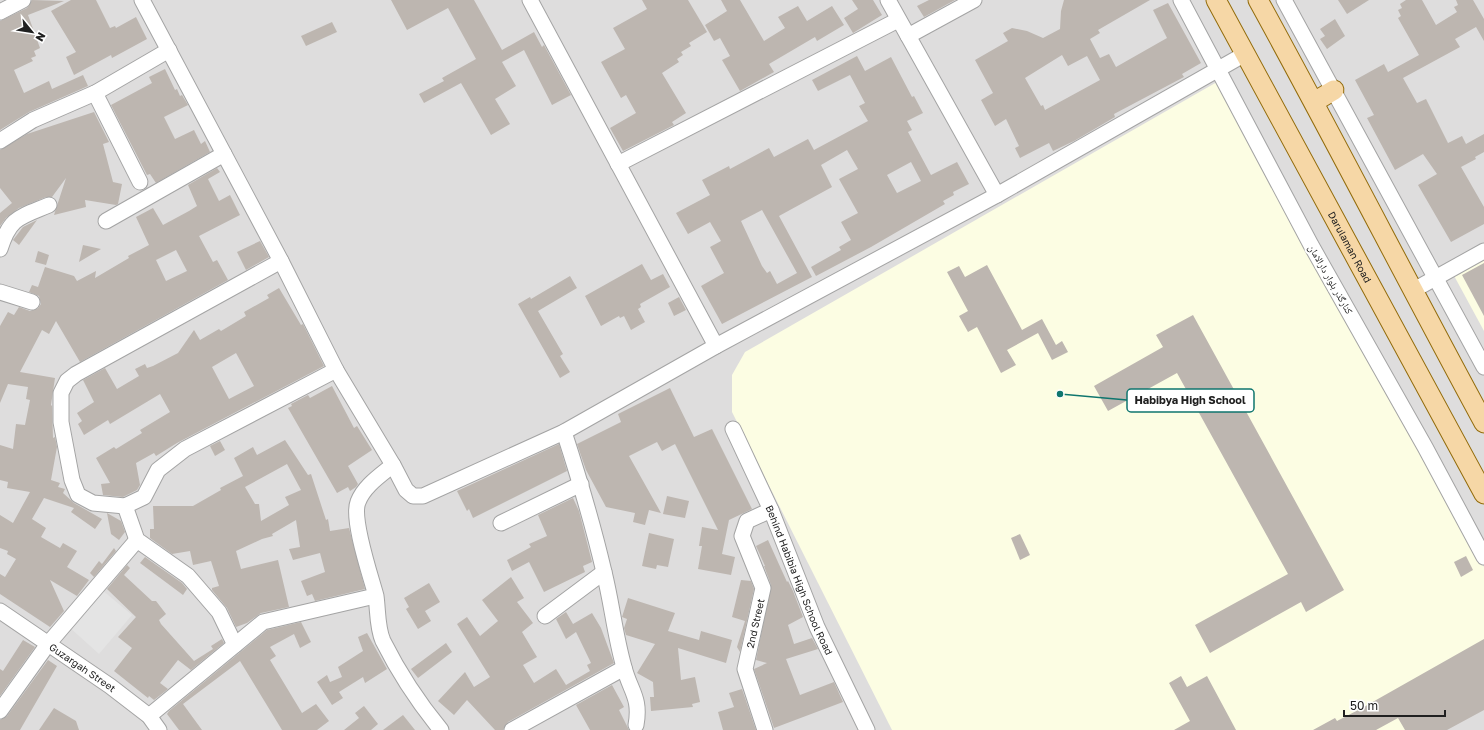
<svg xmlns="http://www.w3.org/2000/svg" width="1484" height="730" font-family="'Golos Text','Noto Naskh Arabic',sans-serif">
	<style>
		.residential { fill: #dedddd }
		.education { fill: #fcfde3 }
		.parking { fill: #e4e4e4 }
		.building { fill: #bdb6b0; fill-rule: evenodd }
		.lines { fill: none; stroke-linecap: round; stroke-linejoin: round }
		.minor-casing { stroke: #a4a4a4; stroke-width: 17 }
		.major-casing { stroke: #926b0a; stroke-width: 21 }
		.minor { stroke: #fff; stroke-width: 15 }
		.major { stroke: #f6d7a6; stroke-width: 19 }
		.labels { text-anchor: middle; stroke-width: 4; stroke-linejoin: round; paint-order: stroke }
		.street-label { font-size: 10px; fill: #202020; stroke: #fff }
		.leader { fill: none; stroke: #0f766e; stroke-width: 1.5 }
		.callout-dot { fill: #0f766e; stroke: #fff; stroke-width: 1.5 }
		.callout { fill: #fff; stroke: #0f766e; stroke-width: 1.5 }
		.callout-label { font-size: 11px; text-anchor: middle; font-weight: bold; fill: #202020 }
	</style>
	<rect width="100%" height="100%" fill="#f0eee7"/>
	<rect class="residential" x="0" y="0" width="1484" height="730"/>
	<g class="education">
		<polygon points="1217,82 1484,567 1484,693 1417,730 892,730 732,412 732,375 745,352"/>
		<polygon points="1484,257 1484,331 1452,272"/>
	</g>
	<polygon class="parking" points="101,589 132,615 99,654 69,627"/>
	<g class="building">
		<polygon points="32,0 64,1 28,15 40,48 34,51 36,56 31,58 33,61 14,70 24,93 49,81 52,89 83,75 88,86 29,112 0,130 0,21 27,8"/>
		<polygon points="71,0 96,0 110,28 115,26 116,28 136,17 147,39 112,58 111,55 74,75 66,57 76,52 51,11"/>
		<polygon points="391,0 474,0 502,50 534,32 542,47 544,45 571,95 552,105 524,50 502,62 516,86 495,99 510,124 491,135 461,83 424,103 419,94 444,81 442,78 476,59 448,8 407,30"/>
		<polygon points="642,0 688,0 707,32 689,43 691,46 681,52 683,55 677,59 679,62 662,73 686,113 672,122 674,125 623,151 610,128 636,113 626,95 621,98 601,62 625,49 613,28 647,9"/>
		<polygon points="721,0 740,0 764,41 785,28 778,17 798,6 807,21 832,6 844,25 817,41 815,37 769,64 774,72 740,91 722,60 730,56 720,38 714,41 705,25 727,11"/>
		<polygon points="852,0 873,0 882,15 853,33 844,18 858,9"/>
		<polygon points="929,0 955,0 924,17 917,6"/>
		<path d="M1064,0H1150L1098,30L1100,33L1090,39L1100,58L1109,54L1116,67L1167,38L1153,10L1168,3L1201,63L1182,74L1184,77L1114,114L1115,117L1074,141L1053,151L1049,143L1020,158L1015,148L1019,146L1006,119L995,126L981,100L993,93L975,60L1008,41L1003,33L1012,28L1027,31L1043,38L1060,29L1061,11ZM1062,55L1068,66L1087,56L1100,80L1045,110L1043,105L1041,106L1025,78Z"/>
		<polygon points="1338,0 1369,0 1347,14"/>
		<polygon points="1406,0 1422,0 1436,25 1457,12 1454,7 1458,5 1456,0 1473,0 1484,19 1484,41 1476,27 1455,39 1460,47 1403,78 1417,103 1426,99 1448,143 1462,136 1466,144 1484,134 1484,152 1475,157 1476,159 1461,167 1484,207 1484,224 1451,242 1418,185 1437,174 1423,154 1395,170 1367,118 1374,115 1355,80 1384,64 1388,72 1419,55 1398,18 1401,16 1398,10 1402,8 1400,4"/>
		<polygon points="1335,19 1345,36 1327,49 1320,39 1325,36 1320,29"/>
		<polygon points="332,22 337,32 306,46 301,36"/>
		<path d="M857,56L865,71L891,57L912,97L914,96L923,113L907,121L912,130L908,132L931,175L957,162L969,184L953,192L954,195L943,201L945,204L871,247L816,276L811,267L841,250L839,247L851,240L841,222L858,213L839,179L858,169L847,150L821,165L832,187L779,216L812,277L722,324L701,286L724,273L710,247L721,241L710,222L688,234L676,213L710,195L702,180L729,166L730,169L769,148L774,157L808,139L814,150L868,121L859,106L865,103L850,75L818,91L812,80ZM911,162L921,181L897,193L887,175ZM762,210L797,273L777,284L770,271L767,273L762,266L741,221Z"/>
		<polygon points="165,69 175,90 177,89 180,96 182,95 188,105 164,117 175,139 194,130 201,144 205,141 210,152 156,183 150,174 147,175 111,105 152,83 149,77"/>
		<polygon points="94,112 109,142 103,144 113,182 122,184 118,204 116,205 85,200 86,207 54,215 66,178 52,197 46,197 19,208 6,218 0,226 0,213 12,203 0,188 0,150 27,134"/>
		<path d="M217,168L220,172L208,179L219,201L230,195L240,215L199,236L213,262L217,260L228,280L80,362L56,321L49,334L42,330L20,372L55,378L51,405L52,406L53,438L55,437L57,447L51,480L60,483L58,487L65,489L63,493L74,503L102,519L95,529L71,512L74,508L44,498L32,519L46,528L41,537L60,548L63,543L77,551L67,567L89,580L77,596L50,580L64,611L50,627L0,594V574L5,577L16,559L7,554L8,551L0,548V515L13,523L30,492L7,488L8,482L0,480V445L13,449L16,424L25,425L30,400L26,399L28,387L8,384L0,403V326L8,312L14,315L19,307L30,311L38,308L41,304L39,296L29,292L32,285L38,287L45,267L74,276L77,281L96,271L95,278L129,258L128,256L149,245L136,217L153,208L163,225L189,211L197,206L188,185ZM176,250L187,271L166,281L156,260Z"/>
		<polygon points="37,220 19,245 13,240 23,227"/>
		<polygon points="260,241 269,257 246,270 237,252"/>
		<polygon points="83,245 101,249 79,262"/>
		<polygon points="38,251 49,255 46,265 35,262"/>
		<polygon points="1484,263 1484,316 1462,275"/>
		<polygon points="642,264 651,280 663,274 670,287 640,304 641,307 638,309 645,322 631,330 624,316 620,318 619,316 601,326 585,296"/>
		<polygon points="987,265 1022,330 1042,319 1056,345 1062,341 1068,352 1052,360 1038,333 1007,350 1016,365 1001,373 977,327 968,332 959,316 968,311 947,272 959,266 965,277"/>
		<polygon points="570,276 577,288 538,311 563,354 560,356 570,372 560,378 518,304 530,297 531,299"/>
		<path d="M279,288L301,325L303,324L324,366L177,443L156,456L154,453L136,463L140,485L137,490L123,497L103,495L101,484L110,483L96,458L114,447L116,449L142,433L140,430L170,412L160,394L110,424L108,420L84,435L78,424L82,421L77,413L94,402L83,380L105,368L117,389L139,376L135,369L145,364L147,368L153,366L178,353L194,330L200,340L219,329L221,331L246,316L244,312L269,298L267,295ZM236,353L254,386L229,399L212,367Z"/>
		<polygon points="679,297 686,310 674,316 668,303"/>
		<polygon points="1193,315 1344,590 1306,612 1301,602 1210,653 1195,625 1288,574 1177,373 1108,411 1094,386 1163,347 1156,335"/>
		<polygon points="332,386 354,428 357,426 372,450 348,466 358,484 356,487 350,491 348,487 337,493 288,408 292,406 291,404 308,395 310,398"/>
		<polygon points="670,388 694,437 712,429 752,509 729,520 722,554 735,557 731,575 698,569 702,546 699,546 702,527 718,530 675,444 662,451 657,442 629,456 661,513 649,510 645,525 633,522 635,513 606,507 586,470 577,444 621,422 618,414"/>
		<path d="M285,440L308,475L311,474L326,520L328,519L330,531L349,528L365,589L315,601L312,594L307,596L301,581L325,572L320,553L293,560L289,549L300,547L296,520L272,534L273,536L262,539L236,551L241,569L278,560L289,607L261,613L247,623L236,627L227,608L212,590V588L219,586L211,561L193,565L190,551L172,554L150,538V529H154L153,506H193L221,490L220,488L243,476L234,458L253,447L257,455ZM287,464L301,490L285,497L289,505L261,521L259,504H255L245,487Z"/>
		<polygon points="220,441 225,450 215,456 210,446"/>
		<polygon points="559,444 567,471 473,518 469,509 467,511 457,491"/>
		<polygon points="667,496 689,501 685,518 663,514"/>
		<polygon points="573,498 579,511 592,562 583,566 585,572 544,592 529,562 512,571 507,560 531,547 529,544 547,536 538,515"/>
		<polygon points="107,513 121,521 125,532 119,540 111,534"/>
		<polygon points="649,533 674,539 668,567 657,565 656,569 642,566"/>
		<polygon points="1020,534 1030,555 1020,560 1011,538"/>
		<polygon points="768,540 787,582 788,581 793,591 803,617 788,625 794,644 812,638 818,649 786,659 800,695 834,682 843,702 774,728 754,669 767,663 756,660 771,585 764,566 765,566 756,546"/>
		<polygon points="114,548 116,551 94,577 90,573 99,561 102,564"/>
		<polygon points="1466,556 1473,570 1461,577 1454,562"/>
		<polygon points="145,557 182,583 187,589 183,595 140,563"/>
		<polygon points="127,565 130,568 124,575 152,601 156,601 166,614 159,620 161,624 194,661 213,649 211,646 222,639 224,643 191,670 178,660 160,683 168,689 154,700 149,696 148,698 114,671 132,648 118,637 136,617 107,589"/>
		<polygon points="511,577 524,598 517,602 533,623 522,632 537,657 523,665 534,683 556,669 566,685 590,671 587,665 591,663 576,632 566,639 556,619 566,612 573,624 592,613 601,628 614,663 508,722 503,730 495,730 467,700 454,715 438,701 465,672 474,687 490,677 457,624 467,617 480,636 498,621 482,600"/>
		<polygon points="741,580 751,581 754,589 740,652 737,647 745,621 732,617"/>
		<polygon points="429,583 440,602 425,611 431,621 418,629 406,609 409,607 404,598"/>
		<polygon points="628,598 675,613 668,631 699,640 701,631 732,640 726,663 678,648 681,680 695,677 700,702 692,704 693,707 651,711 650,697 654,697 653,682 637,673 655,644 626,635 624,628 627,619 622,617"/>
		<polygon points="301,622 311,642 300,648 294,634 270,647 276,656 270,660 302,713 316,704 329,721 317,730 282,730 240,661 183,704 202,730 179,730 167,714 169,711 267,630"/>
		<polygon points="367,633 387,669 365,683 363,677 339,692 343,698 332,705 317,682 327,675 330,682 342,677 338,667 363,651 358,637"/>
		<polygon points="1484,639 1484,710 1447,730 1405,730 1398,718 1376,730 1313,730 1335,718 1337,721 1362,708"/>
		<polygon points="23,640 35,647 0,696 0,669 3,671"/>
		<polygon points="446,643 452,652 418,678 411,669"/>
		<polygon points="48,660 57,666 20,730 0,730 0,720 7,716"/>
		<polygon points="1181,676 1187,687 1207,676 1236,730 1174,730 1190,721 1169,683"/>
		<polygon points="612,685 624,707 619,710 629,730 590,730 576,705"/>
		<polygon points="742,689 756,730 723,730 718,712 734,707 729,693"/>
		<polygon points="364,706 378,724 371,730 344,730 359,718 355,713"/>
		<polygon points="54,708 76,721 79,730 39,730"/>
		<polygon points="403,715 415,730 383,730"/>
	</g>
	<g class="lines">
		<defs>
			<g id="minor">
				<polyline points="142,0 281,261 336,370 393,465 406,490 413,496 423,496 564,432 716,346 997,195 1245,54"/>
				<polyline points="530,0 716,346"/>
				<polyline points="888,0 997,195"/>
				<polyline points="1181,0 1311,245 1425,447 1484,557"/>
				<polyline points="1284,0 1484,367"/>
				<polyline points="0,12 23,0"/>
				<polyline points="908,36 974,0"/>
				<polyline points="95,93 140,182"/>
				<polyline points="0,141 33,120 95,93 169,50"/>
				<polyline points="618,164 898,20"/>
				<polyline points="106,221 224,154"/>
				<path d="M0,249C10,217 20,217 49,205"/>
				<polyline points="281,261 76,374 67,381 61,393 61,422 72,480 78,495 93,503 125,506 144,497 158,470 185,449 336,370"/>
				<polyline points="1412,291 1484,251"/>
				<polyline points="0,292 32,302"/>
				<path id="s1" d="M733,429L771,510L817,627L867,730"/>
				<path d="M564,432C579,478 593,525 604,572C612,604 615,636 624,667C630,691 641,697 636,725"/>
				<path d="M393,465C381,475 364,486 358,502C351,519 371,577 376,596C378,610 377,628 383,641C399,673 418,702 441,730"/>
				<polyline points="125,506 137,540 188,576 219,612 235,645"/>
				<polyline points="501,523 581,484"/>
				<path id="s2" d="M0,611L110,686L149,716L159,730"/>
				<polyline points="545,616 604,572"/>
				<polyline points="0,711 48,644 137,540"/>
				<polyline points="149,716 263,622 375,596"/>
				<polyline points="512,730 624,668"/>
				<path id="s3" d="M765,730L745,669L763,588L742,536L747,521L771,510"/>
			</g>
			<g id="major">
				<path id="s4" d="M1216,0L1484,494"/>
				<path d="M1258,0C1335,140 1408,283 1484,423"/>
				<polyline points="1314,102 1334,90"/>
			</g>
		</defs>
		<use href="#minor" class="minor-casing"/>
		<use href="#major" class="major-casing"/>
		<use href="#minor" class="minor"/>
		<use href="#major" class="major"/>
	</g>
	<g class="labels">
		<g class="street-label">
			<text dy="4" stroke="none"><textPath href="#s4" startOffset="281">Darulaman Road</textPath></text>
			<text transform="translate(1331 279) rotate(60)" y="4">کنارگذر بلوار دارالامان</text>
			<text dy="4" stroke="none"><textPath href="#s1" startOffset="165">Behind Habibia High School Road</textPath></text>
			<text dy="4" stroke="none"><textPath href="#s3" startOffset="111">2nd Street</textPath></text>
			<text dy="4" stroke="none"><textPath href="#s2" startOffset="100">Guzargah Street</textPath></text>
		</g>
	</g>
	<path class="leader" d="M1060 394L1127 400"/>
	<circle class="callout-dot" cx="1060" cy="394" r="4"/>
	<rect class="callout" x="1127" y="389" width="127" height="23" rx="4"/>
	<g class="callout-label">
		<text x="1190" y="404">Habibya High School</text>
	</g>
	<g transform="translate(32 32) rotate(120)" stroke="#ffffff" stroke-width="3" paint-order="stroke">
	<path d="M0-3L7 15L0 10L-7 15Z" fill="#202020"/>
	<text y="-6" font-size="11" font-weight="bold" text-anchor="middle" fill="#202020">N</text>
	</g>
	<path d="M1344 710v6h101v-6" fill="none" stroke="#202020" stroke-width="2"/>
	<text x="1350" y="710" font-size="12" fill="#202020" stroke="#ffffff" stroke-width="3" paint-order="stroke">50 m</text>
</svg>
